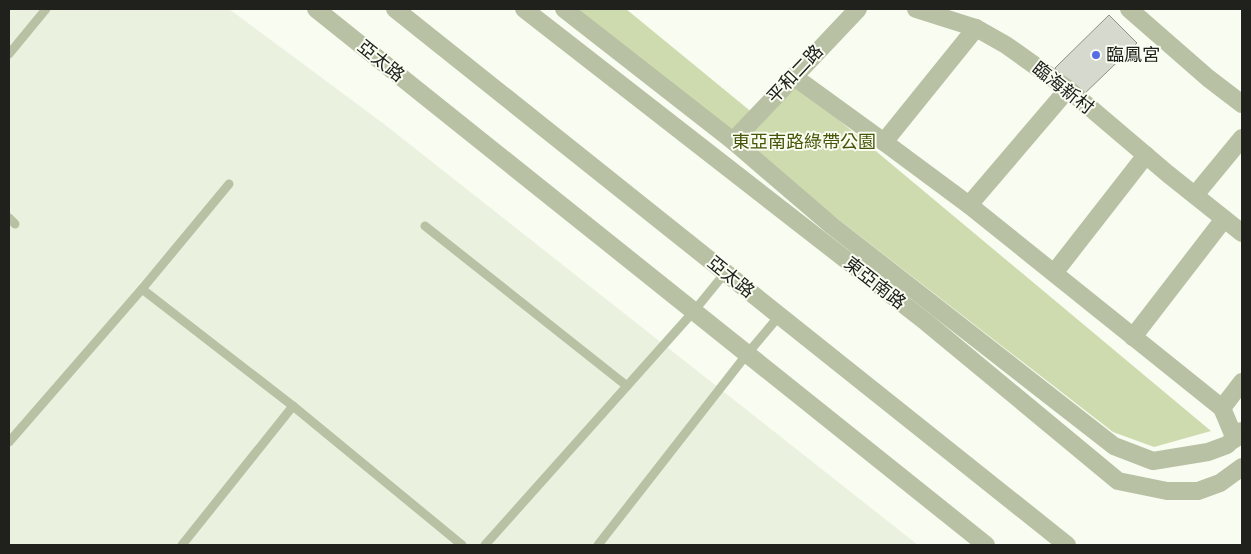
<svg xmlns="http://www.w3.org/2000/svg" width="1251" height="554" font-family="'Roboto Condensed','Noto Sans TC',sans-serif">
	<style>
		.built { fill: #ebf1df }
		.green { fill: #cedbaf }
		.building { fill: #d5d9ce; stroke: #8f9288 }
		.lines { fill: none; stroke-linecap: round; stroke-linejoin: round }
		.service { stroke: #b8c1a3; stroke-width: 9 }
		.minor { stroke: #b8c1a3; stroke-width: 18 }
		.poi-dot { fill: #566de3; stroke: #f9fcf1; stroke-width: 2 }
		.labels { text-anchor: middle; stroke-width: 4; stroke-linejoin: round; paint-order: stroke }
		.poi-label { font-size: 18px; fill: #20211d; stroke: #f9fcf1; text-anchor: start }
		.street-label { font-size: 18px; fill: #20211d; stroke: #f9fcf1 }
		.park-label { font-size: 18px; fill: #465507; stroke: #f9fcf1 }
	</style>
	<rect width="100%" height="100%" fill="#f9fcf1"/>
	<polygon class="built" points="9,9 229,9 384,124 918,545 9,545"/>
	<g class="green">
		<polygon points="576,9 626,9 754,114 733,138"/>
		<polygon points="792,81 1211,431 1154,447 1113,432 736,140"/>
	</g>
	<polygon class="building" points="1109,15 1137,43 1081,97 1055,68"/>
	<g class="lines">
		<g class="service">
			<polyline points="9,54 46,9"/>
			<polyline points="9,218 15,224"/>
			<polyline points="425,226 627,386"/>
			<polyline points="142,289 229,184"/>
			<polyline points="9,442 142,289 293,406 462,545"/>
			<polyline points="182,545 293,406"/>
			<polyline points="485,545 694,311 725,273"/>
			<polyline points="598,545 747,354 780,315"/>
		</g>
		<g class="minor">
			<polyline points="316,9 986,545"/>
			<polyline points="395,9 1067,545"/>
			<polyline points="524,9 926,322 1118,481 1167,491 1198,491 1220,483 1242,467"/>
			<polyline points="564,9 733,141 831,225 1114,446 1153,461 1208,452 1227,445 1242,431"/>
			<polyline points="916,9 976,28 1006,45 1068,89 1168,174 1242,233"/>
			<polyline points="1129,9 1208,78 1242,104"/>
			<polyline points="793,76 884,142 969,205 1222,408 1235,439"/>
			<polyline points="733,141 858,9"/>
			<polyline points="884,142 976,28"/>
			<polyline points="1195,195 1242,138"/>
			<polyline points="969,205 1068,89"/>
			<polyline points="1054,273 1146,155"/>
			<polyline points="1133,337 1224,219"/>
			<polyline points="1222,408 1242,382"/>
		</g>
	</g>
	<circle class="poi-dot" cx="1096" cy="55" r="5"/>
	<g class="labels">
		<g class="poi-label">
			<text x="1106" y="61">臨鳳宮</text>
		</g>
		<g class="street-label">
			<text transform="translate(381 61) rotate(39)" y="6">亞太路</text>
			<text transform="translate(795 74) rotate(-47)" y="6">平和二路</text>
			<text transform="translate(1063 88) rotate(38)" y="6">臨海新村</text>
			<text transform="translate(731 277) rotate(39)" y="6">亞太路</text>
			<text transform="translate(875 283) rotate(38)" y="6">東亞南路</text>
		</g>
		<g class="park-label">
			<text x="804" y="148">東亞南路綠帶公園</text>
		</g>
	</g>
	<rect width="1251" height="554" fill="none" stroke="#20211d" stroke-width="20"/>
</svg>
